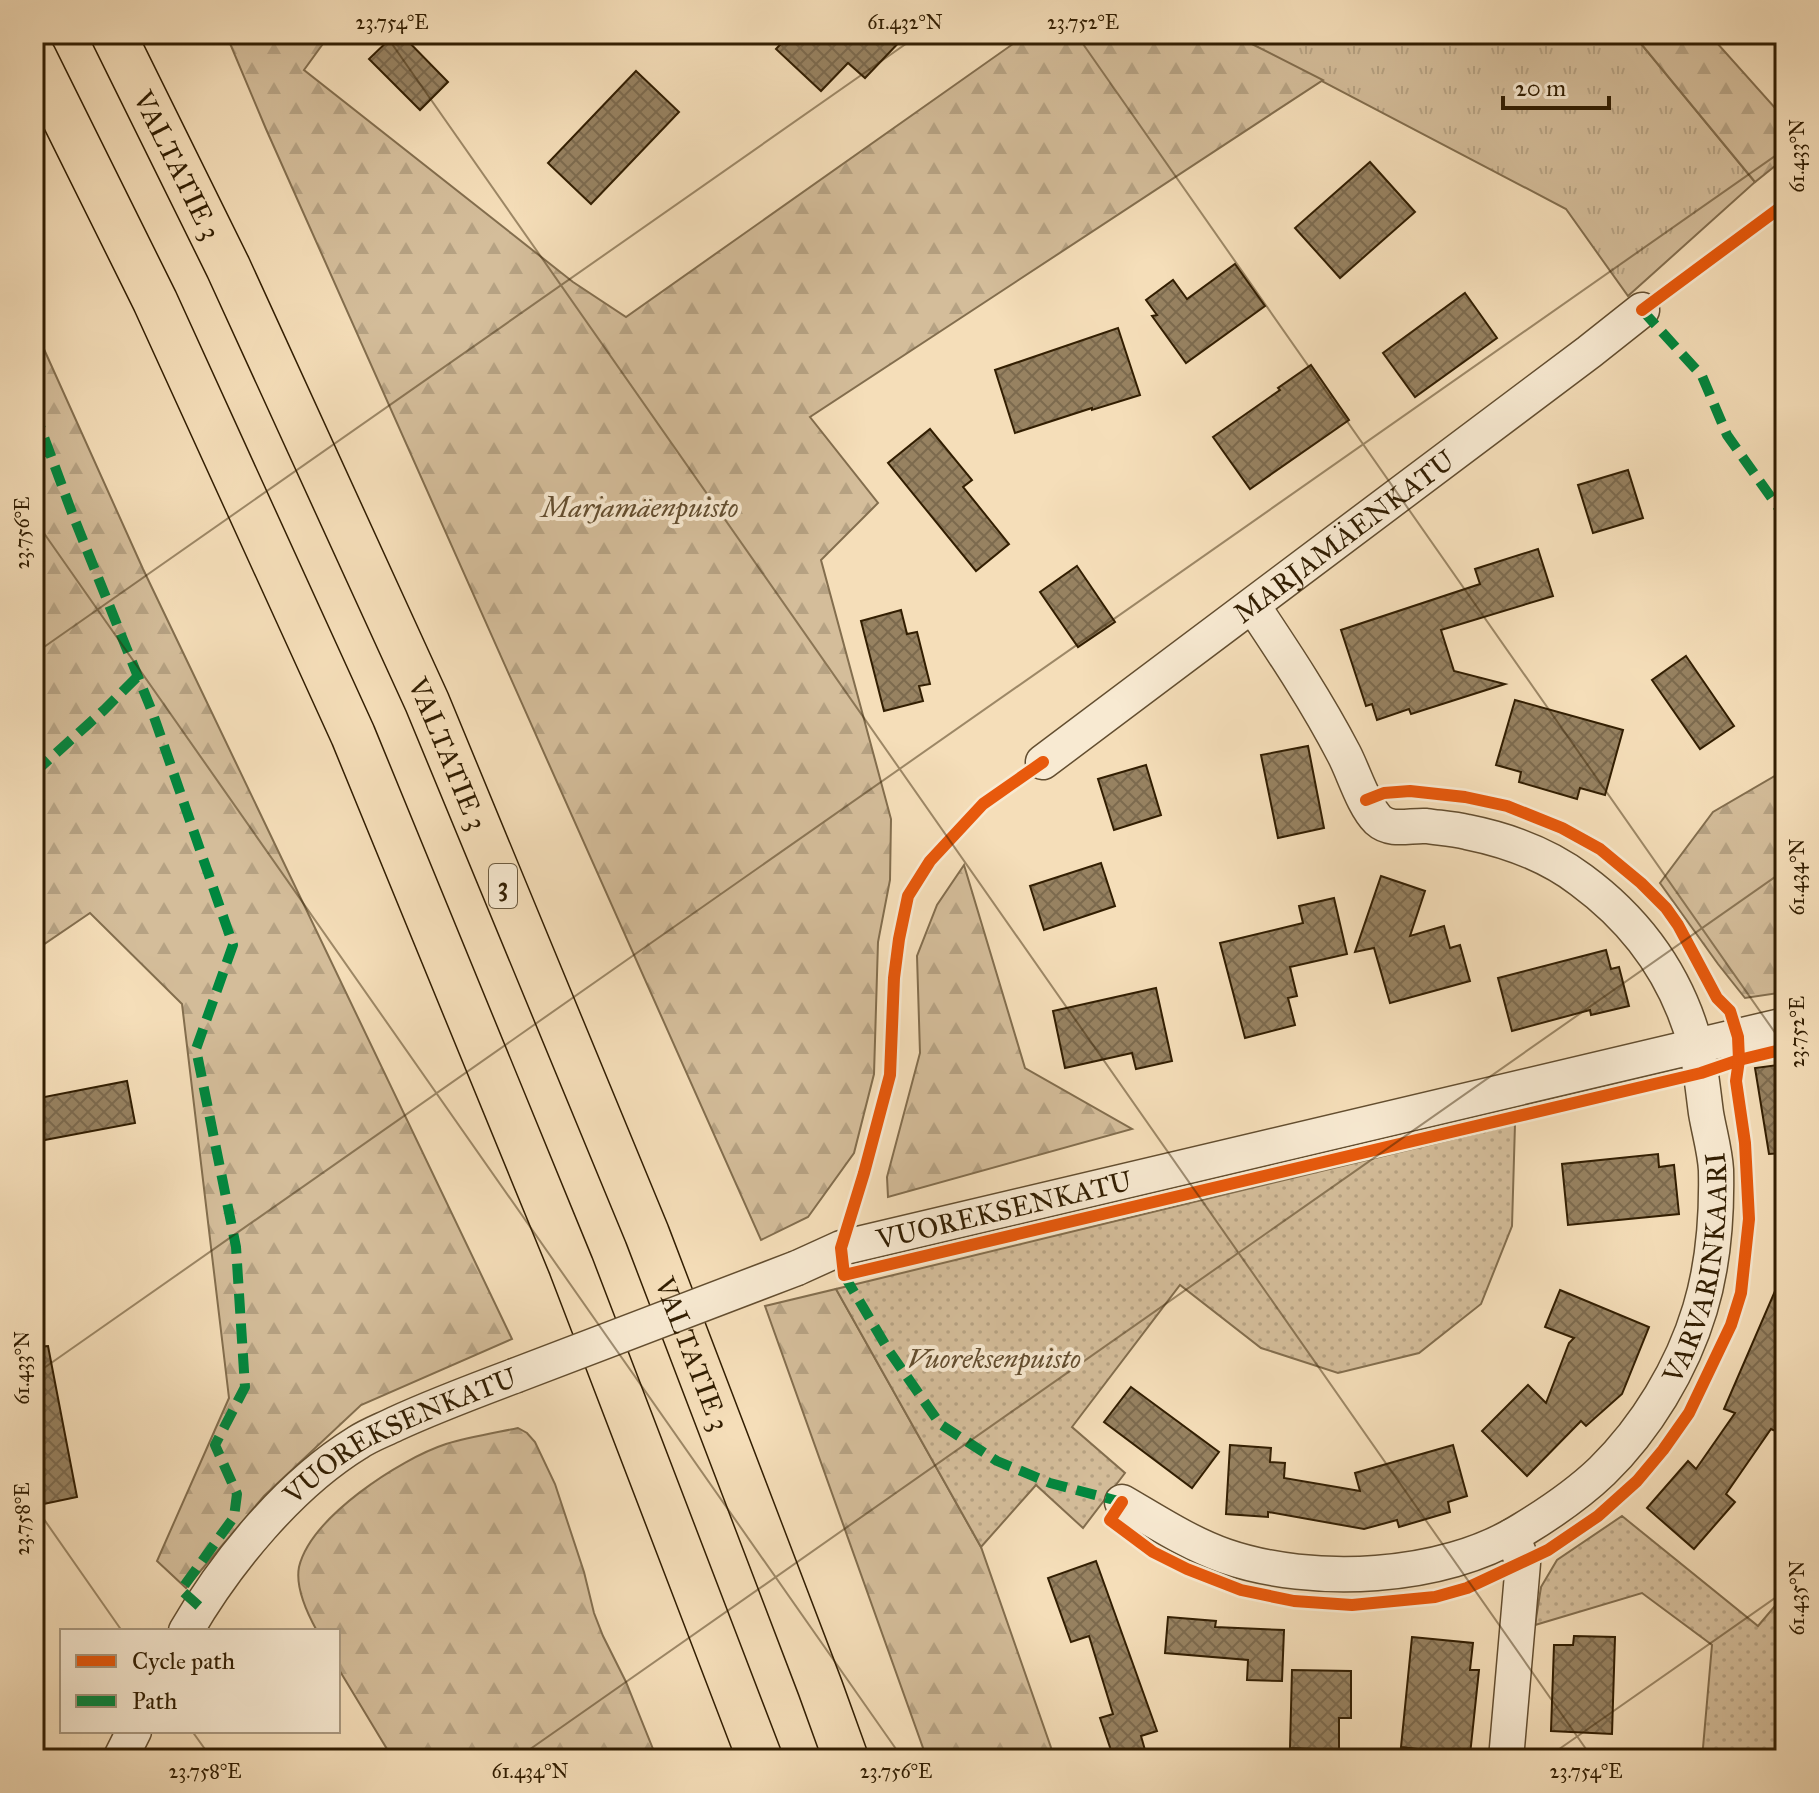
<svg xmlns="http://www.w3.org/2000/svg" width="1819" height="1793" font-family="'IM FELL Great Primer',serif">
	<style>
		.grass { fill: url(#grass-tufts); stroke: #836e4e; stroke-width: 2 }
		.forest { fill: url(#forest-firs); stroke: #836e4e; stroke-width: 2 }
		.park { fill: url(#park-dots); stroke: #836e4e; stroke-width: 2 }
		.building { fill: url(#building-cross-hatch); stroke: #321e02; stroke-width: 2 }
		.lines { fill: none; stroke-linecap: round; stroke-linejoin: round }
		.minor-casing { stroke: #634e30; stroke-width: 37 }
		.motorway-casing { stroke: #321e02; stroke-width: 47 }
		.minor { stroke: #f8ead2; stroke-width: 34 }
		.motorway { stroke: #f5deb9; stroke-width: 44 }
		.minor-bridge-casing { stroke: #634e30; stroke-width: 37; stroke-linecap: butt }
		.minor-bridge { stroke: #f8ead2; stroke-width: 34 }
		.quiet { stroke: #00873e; stroke-width: 10; stroke-dasharray: 20 10; stroke-linecap: butt }
		.cycleway-casing { stroke: #f8ead2; stroke-width: 17 }
		.cycleway { stroke: #e8590c; stroke-width: 12 }
		.ticks { fill: none; stroke: #321e02; stroke-width: 2; stroke-opacity: 0.45 }
		.labels { text-anchor: middle; stroke-width: 8; stroke-linejoin: round; paint-order: stroke }
		.shield { fill: #f8ead2; stroke: #6d5b40; stroke-width: 2 }
		.shield-label { font-size: 26px; font-weight: bold; fill: #321e02 }
		.street-label { font-size: 28px; fill: #321e02; stroke: #f8ead2 }
		.park-label { font-size: 28px; font-style: italic; fill: #634e30; stroke: #f8ead2 }
		.neatline { fill: none; stroke: #321e02; stroke-width: 3 }
		.ticks-label { font-size: 20px; text-anchor: middle; fill: #321e02 }
	</style>
	<defs>
		<pattern id="grass-tufts" width="24" height="20" patternUnits="userSpaceOnUse" patternTransform="scale(2)"><rect width="24" height="20" fill="#d4bd9a"/><path d="M3 7l-1-3M5 7V3M7 7l1-3M15 17l-1-3M17 17v-4M19 17l1-3" fill="none" stroke="#b6a283"/></pattern>
		<pattern id="forest-firs" width="22" height="20" patternUnits="userSpaceOnUse" patternTransform="scale(2)"><rect width="22" height="20" fill="#d4bd9a"/><path d="M5 1l3.5 6h-7zM16 11l3.5 6h-7z" fill="#b6a283"/></pattern>
		<pattern id="park-dots" width="8" height="8" patternUnits="userSpaceOnUse" patternTransform="scale(2)"><rect width="8" height="8" fill="#d4bd9a"/><path d="M2 2h.1M6 6h.1" fill="none" stroke="#b6a283" stroke-width="1.8" stroke-linecap="round"/></pattern>
		<pattern id="building-cross-hatch" width="8" height="8" patternUnits="userSpaceOnUse" patternTransform="scale(2)"><rect width="8" height="8" fill="#978261"/><path d="M0 0l8 8M0 8l8-8" fill="none" stroke="#7c6a4e"/></pattern>
	</defs>
	<rect width="100%" height="100%" fill="#f5deb9"/>
	<filter id="stains"><feTurbulence type="fractalNoise" baseFrequency=".0025" numOctaves="4"/><feColorMatrix values="0 0 0 0 .2 0 0 0 0 .09 0 0 0 0 .02 0 0 0 .5 -.17"/></filter>
	<radialGradient id="worn" r=".72"><stop offset=".6" stop-color="#630" stop-opacity="0"/><stop offset="1" stop-color="#630" stop-opacity=".3"/></radialGradient>
	<polygon class="grass" points="1232,34 1633,34 1755,182 1628,296 1566,209"/>
	<g class="forest">
		<polygon points="226,34 330,34 304,70 573,282 626,317 1027,34 1232,34 1323,80 810,417 878,503 821,560 891,819 890,880 878,942 874,1074 854,1153 808,1217 761,1240 266,129"/>
		<polygon points="1633,34 1709,34 1785,119 1785,158 1755,182"/>
		<polygon points="34,327 143,569 512,1339 361,1405 264,1496 186,1588 157,1561 229,1398 182,1004 90,913 34,951"/>
		<polygon points="1785,770 1785,992 1745,998 1718,964 1660,883 1713,812"/>
		<polygon points="964,865 1025,1068 1132,1129 888,1197 887,1177 920,1053 917,956 937,905"/>
		<polygon points="836,1289 981,1547 1055,1759 927,1759 765,1306"/>
		<path d="M518,1428L527,1433L535,1442L555,1484L584,1572L594,1613L603,1636L626,1682L657,1759H393L338,1668V1631H317C307,1613 295,1588 299,1567C311,1517 400,1459 446,1444C469,1437 494,1433 518,1428Z"/>
	</g>
	<g class="park">
		<polygon points="1515,1124 1512,1226 1481,1304 1419,1353 1338,1373 1261,1348 1180,1285 1072,1427 1125,1473 1083,1528 1036,1485 981,1547 836,1289"/>
		<polygon points="1622,1516 1758,1626 1785,1594 1785,1759 1702,1759 1712,1645 1642,1593 1535,1625 1541,1587 1557,1560"/>
	</g>
	<g class="building">
		<polygon points="395,34 401,34 448,82 420,110 369,59"/>
		<polygon points="790,34 907,34 865,78 848,63 821,91 776,49"/>
		<polygon points="636,71 679,112 591,204 548,163"/>
		<polygon points="1370,162 1415,212 1340,278 1295,228"/>
		<polygon points="1235,264 1265,306 1186,363 1152,316 1157,315 1146,300 1173,280 1187,299"/>
		<polygon points="1465,293 1497,338 1415,397 1383,353"/>
		<polygon points="1118,328 1140,395 1092,410 1092,408 1015,433 995,370"/>
		<polygon points="1311,365 1349,420 1250,489 1213,437 1280,390 1278,388"/>
		<polygon points="930,429 972,480 963,487 1009,544 976,571 888,463"/>
		<polygon points="1628,470 1643,518 1593,533 1578,485"/>
		<polygon points="1538,549 1553,596 1441,630 1454,671 1505,684 1411,714 1409,709 1377,720 1372,704 1366,706 1341,630 1480,584 1475,569"/>
		<polygon points="1077,566 1115,622 1078,647 1040,592"/>
		<polygon points="901,610 907,634 917,632 930,684 919,686 923,701 884,711 861,621"/>
		<polygon points="1686,656 1734,726 1700,749 1652,680"/>
		<polygon points="1515,700 1623,730 1605,795 1580,788 1577,799 1519,782 1521,772 1496,765"/>
		<polygon points="1308,746 1324,828 1278,838 1261,755"/>
		<polygon points="1146,765 1161,815 1114,830 1098,779"/>
		<polygon points="1101,863 1115,906 1044,930 1030,886"/>
		<polygon points="1381,876 1425,891 1410,936 1444,926 1450,948 1460,945 1470,981 1390,1003 1374,948 1355,952"/>
		<polygon points="1334,898 1347,954 1290,967 1297,996 1288,998 1295,1025 1245,1038 1220,943 1303,923 1299,906"/>
		<polygon points="1606,950 1611,969 1619,967 1629,1006 1591,1015 1590,1010 1512,1031 1498,978"/>
		<polygon points="1156,988 1172,1061 1136,1069 1132,1053 1065,1068 1053,1011"/>
		<polygon points="1785,1064 1785,1153 1769,1154 1755,1068"/>
		<polygon points="127,1081 135,1123 34,1142 34,1099"/>
		<polygon points="1658,1154 1659,1167 1674,1165 1679,1214 1568,1225 1562,1164"/>
		<polygon points="1785,1268 1785,1435 1771,1429 1726,1494 1735,1502 1694,1549 1647,1508 1688,1461 1696,1469 1735,1413 1724,1409"/>
		<polygon points="1560,1290 1649,1327 1622,1394 1586,1426 1581,1421 1527,1476 1482,1431 1528,1385 1546,1403 1569,1343 1574,1338 1545,1327"/>
		<polygon points="48,1346 77,1497 34,1506 34,1347"/>
		<polygon points="1131,1387 1219,1452 1192,1488 1104,1422"/>
		<polygon points="1230,1445 1271,1448 1270,1462 1285,1463 1284,1478 1360,1491 1355,1473 1453,1445 1467,1496 1448,1502 1450,1512 1399,1527 1397,1520 1364,1529 1268,1512 1268,1517 1226,1514"/>
		<polygon points="1096,1561 1157,1731 1141,1736 1145,1750 1114,1759 1100,1718 1113,1714 1089,1636 1071,1642 1048,1578"/>
		<polygon points="1168,1617 1216,1621 1215,1627 1284,1630 1282,1681 1247,1680 1248,1660 1165,1653"/>
		<polygon points="1574,1636 1615,1637 1612,1734 1551,1731 1554,1645 1573,1645"/>
		<polygon points="1412,1637 1473,1643 1470,1670 1479,1670 1470,1755 1401,1747"/>
		<polygon points="1292,1670 1351,1671 1351,1718 1339,1718 1339,1750 1290,1748"/>
	</g>
	<g class="lines">
		<defs>
			<g id="minor">
				<path id="s1" d="M1043,762L1589,352L1642,310"/>
				<path id="s2" d="M797,1268L841,1248L1785,1025"/>
				<path id="s3" d="M1122,1502C1155,1521 1188,1543 1225,1556C1312,1586 1443,1580 1522,1530C1550,1513 1578,1494 1602,1471C1646,1428 1682,1369 1700,1309C1713,1266 1717,1215 1716,1170C1715,1151 1709,1131 1706,1113C1703,1091 1701,1068 1696,1047C1678,978 1638,922 1581,880C1548,855 1507,840 1467,832C1454,829 1440,828 1426,826C1410,825 1391,832 1378,820C1363,805 1354,773 1344,754C1317,702 1285,654 1253,606"/>
				<path id="s4" d="M186,1631C226,1562 289,1485 357,1443C369,1435 383,1430 395,1424C434,1406 474,1391 514,1376"/>
				<polyline points="120,1759 134,1731"/>
				<polyline points="1506,1759 1523,1563 1512,1536"/>
			</g>
			<g id="motorway">
				<path id="s5" d="M113,34L228,267L427,702L647,1234L820,1687L846,1759"/>
				<polyline points="34,57 155,301 353,735 571,1266 760,1759"/>
			</g>
		</defs>
		<use href="#minor" class="minor-casing"/>
		<use href="#motorway" class="motorway-casing"/>
		<use href="#minor" class="minor"/>
		<use href="#motorway" class="motorway"/>
		<defs>
			<polyline id="minor-bridge" points="514,1376 797,1268"/>
		</defs>
		<use href="#minor-bridge" class="minor-bridge-casing"/>
		<use href="#minor-bridge" class="minor-bridge"/>
		<g class="quiet">
			<polyline points="1642,310 1702,376 1727,435 1785,517"/>
			<polyline points="34,410 72,513 153,714 233,945 196,1049 236,1247 245,1387 215,1445 237,1494 234,1517 181,1590 200,1607"/>
			<polyline points="34,457 49,450"/>
			<polyline points="34,773 104,710 138,676"/>
			<polyline points="844,1275 889,1351 940,1424 997,1461 1050,1483 1122,1502"/>
		</g>
		<defs>
			<g id="cycleway">
				<polyline points="1642,310 1785,204"/>
				<polyline points="1043,762 983,804 930,861 908,896 899,939 894,978 890,1075 864,1173 841,1248 844,1275 1701,1073 1739,1060 1785,1049"/>
				<polyline points="1122,1502 1110,1520 1153,1552 1187,1569 1241,1590 1294,1601 1352,1605 1435,1597 1467,1588 1548,1550 1598,1516 1637,1481 1663,1450 1689,1413 1731,1325 1741,1293 1749,1219 1745,1143 1736,1081 1739,1060 1738,1037 1730,1011 1717,998 1678,925 1666,908 1641,883 1600,849 1562,828 1507,806 1465,797 1410,791 1384,793 1366,800"/>
			</g>
		</defs>
		<use href="#cycleway" class="cycleway-casing"/>
		<use href="#cycleway" class="cycleway"/>
	</g>
	<path class="ticks" d="M385,34L1593,1759M1076,34L1785,1047M1767,34L1785,60M34,519L903,1759M34,654L920,34M34,1375L1785,149M34,1505L122,1631M192,1731L212,1759M516,1759L1785,870M1545,1759L1785,1591"/>
	<g class="labels">
		<rect class="shield" x="489" y="864" width="28" height="44" rx="6"/>
		<g class="shield-label">
			<text x="503" y="895">3</text>
		</g>
		<g class="street-label">
			<text dy="10" stroke="none"><textPath href="#s5" startOffset="146">VALTATIE 3</textPath></text>
			<text dy="10" stroke="none"><textPath href="#s1" startOffset="376">MARJAMÄENKATU</textPath></text>
			<text dy="10" stroke="none"><textPath href="#s5" startOffset="794">VALTATIE 3</textPath></text>
			<text dy="10" stroke="none"><textPath href="#s2" startOffset="216">VUOREKSENKATU</textPath></text>
			<text dy="10" stroke="none"><textPath href="#s3" startOffset="754">VARVARINKAARI</textPath></text>
			<text dy="10" stroke="none"><textPath href="#s5" startOffset="1442">VALTATIE 3</textPath></text>
			<text dy="10" stroke="none"><textPath href="#s4" startOffset="298">VUOREKSENKATU</textPath></text>
		</g>
		<g class="park-label">
			<text x="640" y="517">Marjamäenpuisto</text>
			<text x="994" y="1368">Vuoreksenpuisto</text>
		</g>
	</g>
	<rect width="1819" height="1793" fill="none" stroke="#f5deb9" stroke-width="88"/>
	<rect x="60" y="1629" width="280" height="104" fill="#f8ead2" stroke="#a9987f" stroke-width="2"/>
	<rect x="76" y="1655" width="40" height="12" fill="#e8590c" stroke="#a9987f" stroke-width="2"/>
	<text x="132" y="1669" font-size="24" fill="#321e02">Cycle path</text>
	<rect x="76" y="1695" width="40" height="12" fill="#00873e" stroke="#a9987f" stroke-width="2"/>
	<text x="132" y="1709" font-size="24" fill="#321e02">Path</text>
	<path d="M1503 96v12h106v-12" fill="none" stroke="#321e02" stroke-width="4"/>
	<text x="1515" y="96" font-size="24" fill="#321e02" stroke="#f8ead2" stroke-width="6" paint-order="stroke">20 m</text>
	<rect x="44" y="44" width="1731" height="1705" class="neatline"/>
	<g class="ticks-label">
		<text x="392" y="29">23.754°E</text>
		<text x="905" y="29">61.432°N</text>
		<text x="1083" y="29">23.752°E</text>
		<text transform="translate(1797 156) rotate(-90)" y="7">61.433°N</text>
		<text transform="translate(22 533) rotate(-90)" y="7">23.756°E</text>
		<text transform="translate(1797 877) rotate(-90)" y="7">61.434°N</text>
		<text transform="translate(1797 1032) rotate(-90)" y="7">23.752°E</text>
		<text transform="translate(22 1368) rotate(-90)" y="7">61.433°N</text>
		<text transform="translate(22 1519) rotate(-90)" y="7">23.758°E</text>
		<text transform="translate(1797 1598) rotate(-90)" y="7">61.435°N</text>
		<text x="205" y="1778">23.758°E</text>
		<text x="530" y="1778">61.434°N</text>
		<text x="896" y="1778">23.756°E</text>
		<text x="1586" y="1778">23.754°E</text>
	</g>
	<rect width="100%" height="100%" filter="url(#stains)"/>
	<rect width="100%" height="100%" fill="url(#worn)"/>
</svg>
